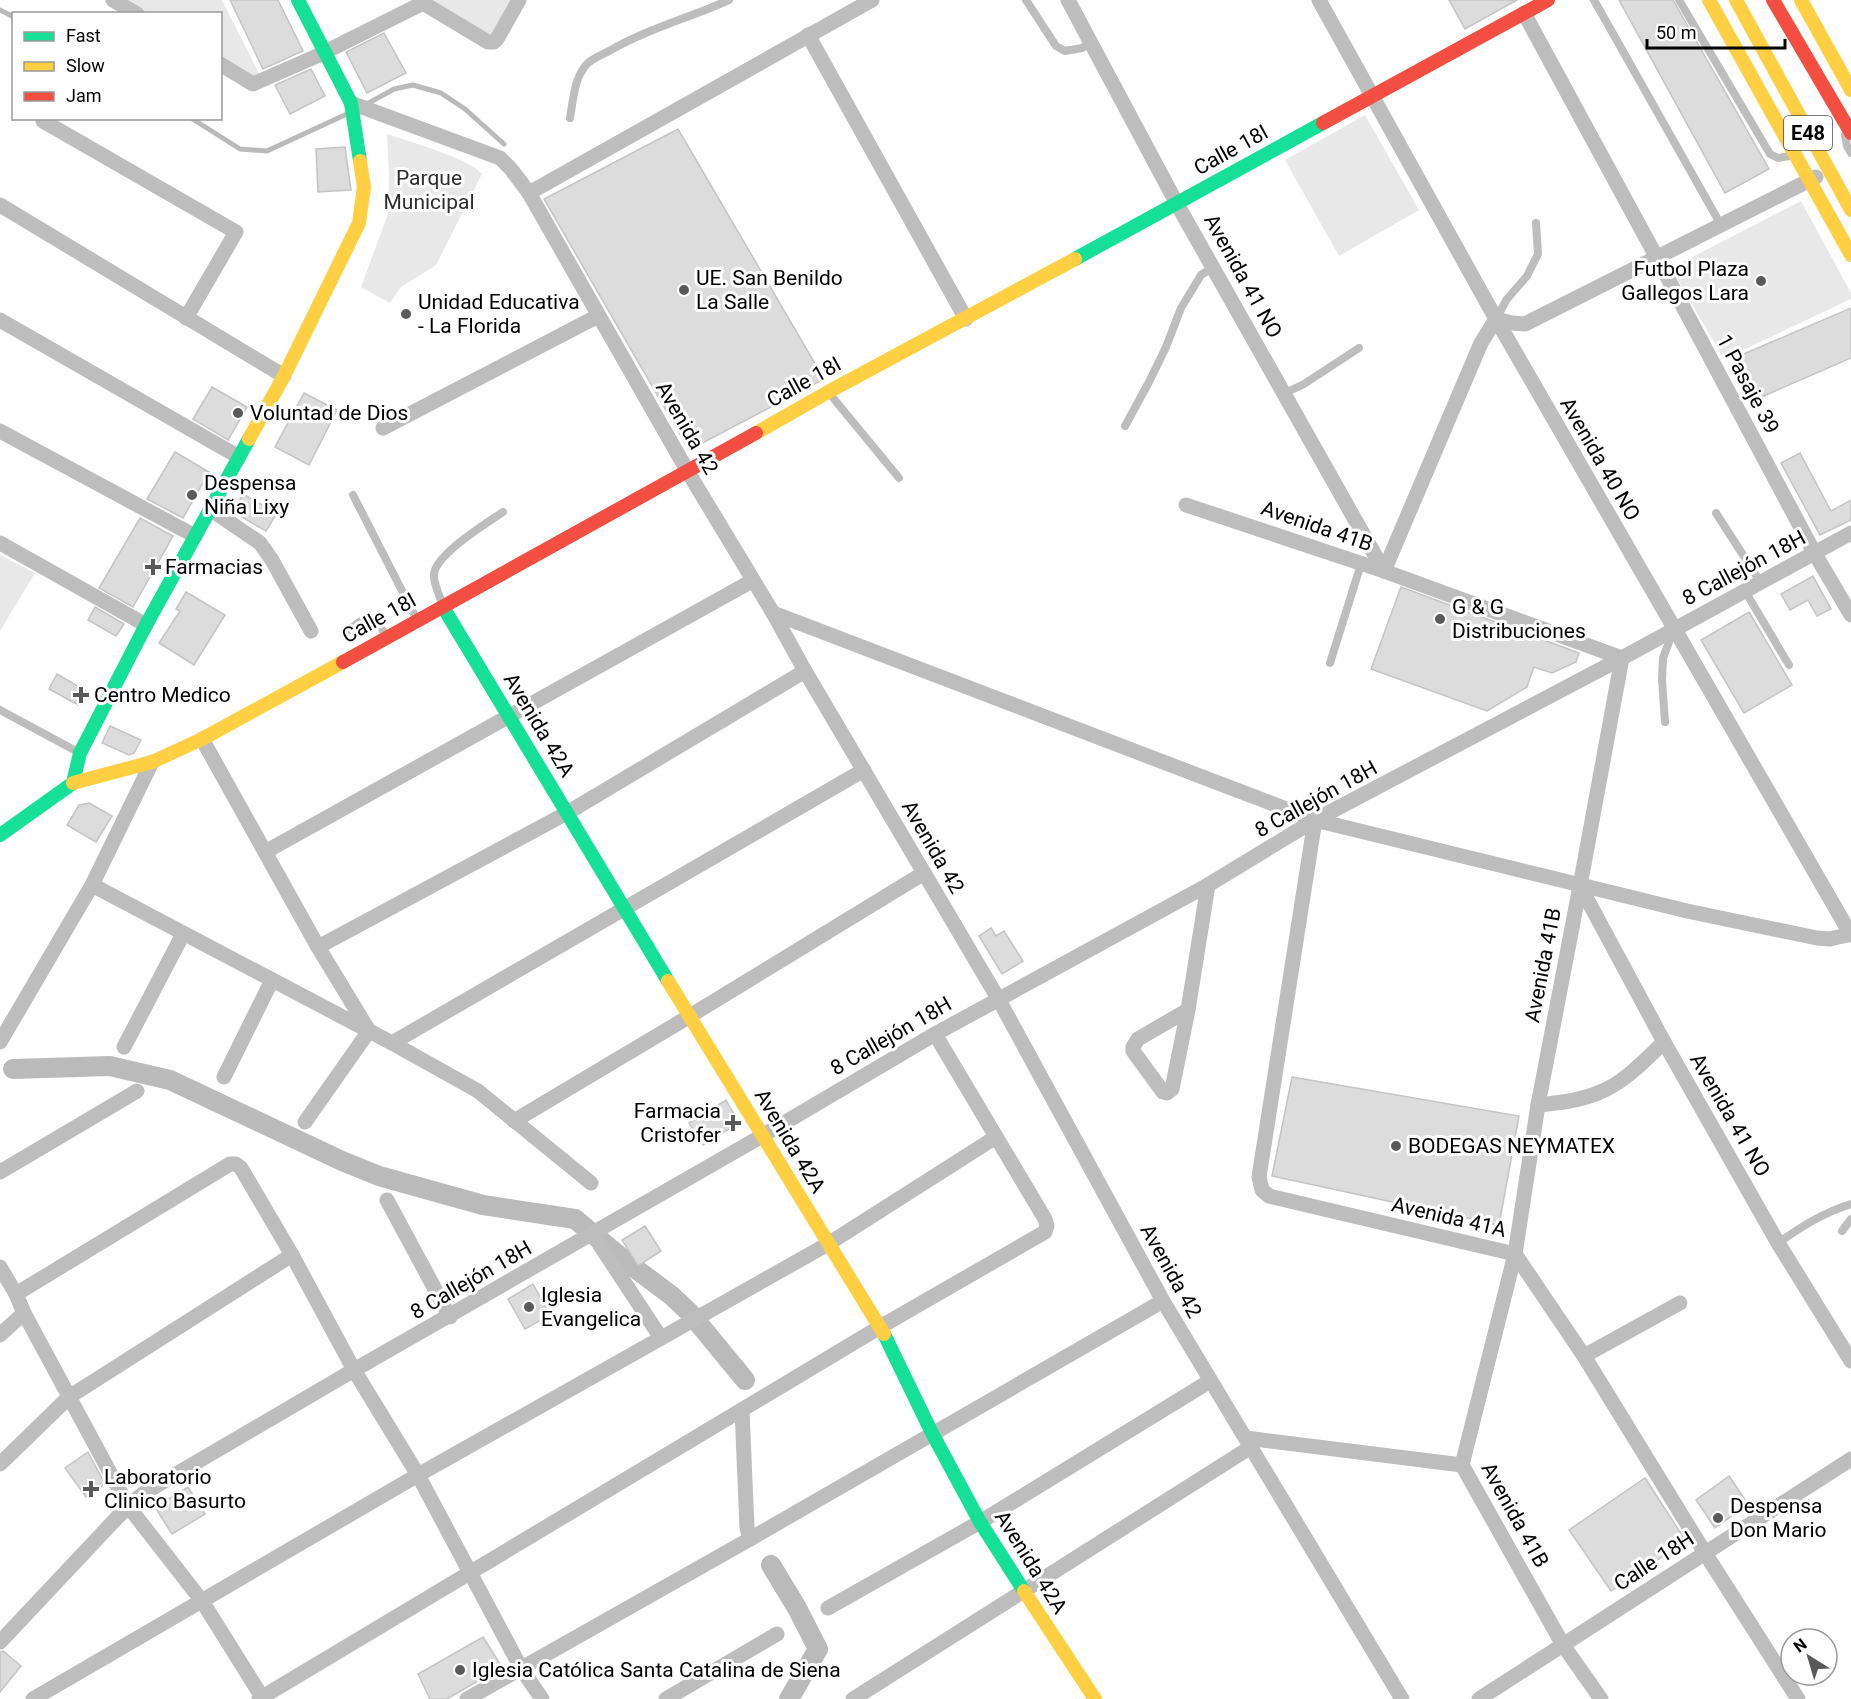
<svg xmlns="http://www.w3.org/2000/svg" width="1851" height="1699" font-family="Roboto,sans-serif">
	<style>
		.green { fill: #e8e8e8 }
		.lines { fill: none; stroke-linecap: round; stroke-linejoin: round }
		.stream { stroke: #bababa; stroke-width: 5 }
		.canal { stroke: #bababa; stroke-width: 20 }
		.building { fill: #dcdcdc; stroke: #c4c4c4; stroke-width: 1.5 }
		.lane { stroke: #bdbdbd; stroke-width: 8 }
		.street { stroke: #bdbdbd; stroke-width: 15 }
		.fast { stroke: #16e098; stroke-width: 14 }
		.slow { stroke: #ffcf43; stroke-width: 14 }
		.jam { stroke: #f24e42; stroke-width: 14 }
		.poi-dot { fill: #595959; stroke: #fff; stroke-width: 2 }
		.labels { text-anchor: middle; stroke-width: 6; stroke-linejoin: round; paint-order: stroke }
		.shield { fill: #fff; stroke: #4c4c4c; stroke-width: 1.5 }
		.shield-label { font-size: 20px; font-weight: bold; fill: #000 }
		.street-label { font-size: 21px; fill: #000; stroke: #fff }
		.park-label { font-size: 21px; fill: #2d2d2d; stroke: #fff }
		.poi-label { font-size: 21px; fill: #000; stroke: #fff; text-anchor: start }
	</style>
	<rect width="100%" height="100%" fill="#fff"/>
	<g class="green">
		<polygon points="121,0 222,0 262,79 221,62 220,14 143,13"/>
		<polygon points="431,0 514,0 491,39"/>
		<polygon points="1365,115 1419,210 1339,256 1285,160"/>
		<path d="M387,134C407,141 471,159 482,174L436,265L401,287L390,303L361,287L388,214L389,177Z"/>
		<polygon points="1801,201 1851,293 1851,299 1724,359 1671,268"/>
		<polygon points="0,555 35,573 0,631"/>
	</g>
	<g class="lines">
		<g class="stream">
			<polyline points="0,10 14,17"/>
			<polyline points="365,105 394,89 413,85 441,93 465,109 504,144"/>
			<polyline points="191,118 240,149 267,151 349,113"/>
		</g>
		<g class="canal">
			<polyline points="13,1069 110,1066 170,1080 342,1161 379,1176 483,1205 575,1219 624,1260 672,1296 690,1313 745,1380"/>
			<polyline points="771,1565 797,1608 818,1649 789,1699"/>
		</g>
	</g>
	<g class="building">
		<polygon points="230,0 278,0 303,51 263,69"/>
		<polygon points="1449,0 1517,0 1465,29"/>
		<polygon points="1619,0 1673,0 1769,169 1725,193"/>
		<polygon points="384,33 406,73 367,93 346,52"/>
		<polygon points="311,69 325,96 290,114 275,85"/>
		<polygon points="678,129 824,379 689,450 544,199"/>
		<polygon points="345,147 351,190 318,192 316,149"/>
		<polygon points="1851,308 1851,358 1750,402 1732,359"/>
		<polygon points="212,387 247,407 228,440 193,419"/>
		<polygon points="304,393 337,410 309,465 275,447"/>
		<polygon points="175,452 209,472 183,518 147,499"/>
		<polygon points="1800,453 1831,511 1851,500 1851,520 1820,535 1781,463"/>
		<polygon points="243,494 277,513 266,531 233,512"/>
		<polygon points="140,518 173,536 133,607 99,588"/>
		<polygon points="1813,576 1831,609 1817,616 1808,600 1790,610 1781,594"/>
		<polygon points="1401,587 1579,653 1576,662 1552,673 1534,667 1527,687 1487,711 1371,669"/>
		<polygon points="186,592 225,615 194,665 159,643 180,611 176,609"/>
		<polygon points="95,607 124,624 116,636 88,620"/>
		<polygon points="1749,612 1792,685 1744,713 1701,640"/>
		<polygon points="57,674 86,691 78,705 49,689"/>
		<polygon points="110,726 141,740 134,753 129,755 102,743"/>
		<polygon points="89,803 112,816 96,842 67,825 79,805"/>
		<polygon points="991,928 996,936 1004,931 1023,961 1002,974 979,936"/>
		<polygon points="1292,1077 1519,1116 1499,1225 1272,1176"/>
		<polygon points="726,1100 739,1123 703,1145 689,1123"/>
		<polygon points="645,1226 661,1251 638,1266 622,1240"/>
		<polygon points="533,1284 550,1315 525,1329 508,1299"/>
		<polygon points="88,1452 105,1484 86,1497 65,1468"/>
		<polygon points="1729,1476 1748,1504 1715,1528 1696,1500"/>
		<polygon points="1645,1478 1686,1541 1611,1591 1569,1530"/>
		<polygon points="188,1487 205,1514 172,1534 155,1507"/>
		<polygon points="483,1637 502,1667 447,1699 430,1699 418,1674"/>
		<polygon points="3,1651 21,1666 0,1692 0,1652"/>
	</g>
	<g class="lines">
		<g class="lane">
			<polyline points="1026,0 1056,46 1065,51 1082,48 1092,42"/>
			<polyline points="1594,0 1721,225"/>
			<polyline points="1679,0 1770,154 1778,158 1794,155"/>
			<path d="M570,118C573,101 574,79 586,65C591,59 602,55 609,51C647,29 689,18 729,0"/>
			<polyline points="1845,135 1847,146 1851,153"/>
			<polyline points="1496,319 1507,299 1527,276 1538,254 1536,223"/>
			<polyline points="829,393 899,478"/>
			<polyline points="1285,393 1304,384 1359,348"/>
			<polyline points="1125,426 1149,382 1166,347 1181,308 1201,275 1214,267"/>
			<polyline points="353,495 417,620"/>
			<polyline points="1716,513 1761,583"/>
			<polyline points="1745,591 1789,665"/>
			<path d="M443,605C440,596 433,584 434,574C436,554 487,523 503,512"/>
			<polyline points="344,634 359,622 369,617 377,621 387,637"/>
			<polyline points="1330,663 1361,564"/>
			<polyline points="0,710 78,752"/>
			<polyline points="1665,722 1662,680 1663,658 1672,634"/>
			<polyline points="1842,1231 1851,1219"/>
			<path d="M1778,1243C1801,1227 1824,1212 1851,1204"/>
		</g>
		<g class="street">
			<polyline points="113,0 137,14"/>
			<polyline points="1068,0 1177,204 1384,571"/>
			<polyline points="1319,0 1496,319 1851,935"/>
			<polyline points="423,3 488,42 494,42 497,39 519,0"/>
			<polyline points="1524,13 1657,258 1815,554 1851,615"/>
			<polyline points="808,35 966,319"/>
			<polyline points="220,64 253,84 317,56 423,3 422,0"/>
			<polyline points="351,103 500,158 511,169 529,193 688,472 773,613 805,671 999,1000 1163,1301 1402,1699"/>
			<polyline points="43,121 236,232 186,318"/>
			<polyline points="529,193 872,0"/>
			<polyline points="0,205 284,376"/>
			<polyline points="0,320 239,457"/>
			<polyline points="383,428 598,316"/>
			<polyline points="0,431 195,536"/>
			<polyline points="1186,505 1384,571 1622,658 1580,886 1538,1105 1515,1254 1462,1465 1563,1645 1601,1699"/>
			<polyline points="210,509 260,543 272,560 311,631"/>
			<polyline points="0,543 146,625"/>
			<polyline points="1384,571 1481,343 1496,319 1512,323 1525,324 1816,177"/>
			<polyline points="773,613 1315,820 1687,911 1817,938 1830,939 1851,934"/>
			<polyline points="202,739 318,947 369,1031 305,1122"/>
			<polyline points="1315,820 1259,1177 1262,1190 1269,1196 1515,1254 1584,1356 1705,1553 1798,1699"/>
			<polyline points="265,852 752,581"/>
			<polyline points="92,885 392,1043 478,1091 591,1183"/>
			<polyline points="1580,886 1664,1042 1778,1243 1851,1361"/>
			<polyline points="318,947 567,813 805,671"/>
			<polyline points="1188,1010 1138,1039 1133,1047 1133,1051 1163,1092 1167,1093 1172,1089 1188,1010 1208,885"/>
			<polyline points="0,1042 92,885 152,762"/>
			<polyline points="392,1043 864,770"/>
			<polyline points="124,1047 183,934"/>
			<polyline points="224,1077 272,980"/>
			<path d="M1538,1105C1558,1103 1578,1101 1598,1093C1624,1083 1644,1061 1664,1042"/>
			<polyline points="514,1121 690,1016 924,873"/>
			<polyline points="0,1172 137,1091"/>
			<polyline points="387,1200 450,1317"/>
			<polyline points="592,1233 661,1338"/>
			<polyline points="0,1267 16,1294 24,1313 128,1506 202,1601 262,1697"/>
			<polyline points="16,1294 230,1164 236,1164 241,1168 292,1255 354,1370 418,1475 521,1668 542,1699"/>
			<polyline points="0,1335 24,1313"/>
			<polyline points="1584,1356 1680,1303"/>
			<polyline points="742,1410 747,1528 750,1539 1163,1301"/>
			<polyline points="1246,1438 1462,1465"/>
			<polyline points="0,1464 69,1397 292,1255"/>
			<polyline points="828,1608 980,1522 1210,1381"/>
			<polyline points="0,1642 128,1506 144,1493 354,1370 762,1136 935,1034 1208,885 1315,820 1622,658 1851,533"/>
			<polyline points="33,1699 418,1475 828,1244 996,1137"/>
			<polyline points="259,1699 880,1327 1045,1232 1047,1226 1045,1219 935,1034"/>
			<polyline points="467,1699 750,1539"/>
			<polyline points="666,1699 777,1634"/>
			<polyline points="853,1699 1251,1447"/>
			<polyline points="1479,1699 1851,1459"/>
		</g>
		<g class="fast">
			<polyline points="298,0 351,103 360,161"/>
			<polyline points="1075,259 1323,123"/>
			<polyline points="443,607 668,981"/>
			<polyline points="0,835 73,783 80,753 146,625 249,439"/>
			<polyline points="884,1334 932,1433 980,1522 1024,1591"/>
		</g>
		<g class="slow">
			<polyline points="1709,0 1851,255"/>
			<polyline points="1736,0 1851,210"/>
			<polyline points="1801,0 1851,90"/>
			<polyline points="756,433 828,392 1075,259"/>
			<polyline points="249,439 284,376 359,223 364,187 360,161"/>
			<polyline points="73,783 152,762 202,739 343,662"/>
			<polyline points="668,981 884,1334"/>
			<polyline points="1024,1591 1095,1699"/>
		</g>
		<g class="jam">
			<polyline points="1773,0 1851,133"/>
			<polyline points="1323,123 1548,0"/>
			<polyline points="343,662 756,433"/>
		</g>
	</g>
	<g class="poi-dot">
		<circle cx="1761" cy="281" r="6"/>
		<circle cx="684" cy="290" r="6"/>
		<circle cx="406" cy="314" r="6"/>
		<circle cx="238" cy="413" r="6"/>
		<circle cx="192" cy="495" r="6"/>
		<path d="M150 558h6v6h6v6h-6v6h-6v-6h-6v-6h6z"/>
		<circle cx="1440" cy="619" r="6"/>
		<path d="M78 686h6v6h6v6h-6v6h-6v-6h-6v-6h6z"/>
		<path d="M730 1114h6v6h6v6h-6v6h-6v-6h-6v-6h6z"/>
		<circle cx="1396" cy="1146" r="6"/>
		<circle cx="529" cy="1307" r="6"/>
		<path d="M88 1480h6v6h6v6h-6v6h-6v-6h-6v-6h6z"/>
		<circle cx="1718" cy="1518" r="6"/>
		<circle cx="460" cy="1670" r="6"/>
	</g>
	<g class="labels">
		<rect class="shield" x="1784" y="116" width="48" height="34" rx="4.5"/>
		<g class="shield-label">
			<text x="1808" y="140">E48</text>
		</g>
		<g class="street-label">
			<text transform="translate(1231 150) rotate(-29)" y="7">Calle 18I</text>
			<text transform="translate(1243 276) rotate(61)" y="7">Avenida 41 NO</text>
			<text transform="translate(804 382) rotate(-29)" y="7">Calle 18I</text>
			<text transform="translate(1748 384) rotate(62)" y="7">1 Pasaje 39</text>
			<text transform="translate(687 428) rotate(60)" y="7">Avenida 42</text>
			<text transform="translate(1600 459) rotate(60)" y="7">Avenida 40 NO</text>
			<text transform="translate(1317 526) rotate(19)" y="7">Avenida 41B</text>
			<text transform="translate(1744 568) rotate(-28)" y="7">8 Callejón 18H</text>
			<text transform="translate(379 618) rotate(-29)" y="7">Calle 18I</text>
			<text transform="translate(539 725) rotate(59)" y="7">Avenida 42A</text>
			<text transform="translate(1316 799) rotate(-29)" y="7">8 Callejón 18H</text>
			<text transform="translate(933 847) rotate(60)" y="7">Avenida 42</text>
			<text transform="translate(1543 965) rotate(-79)" y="7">Avenida 41B</text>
			<text transform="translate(891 1036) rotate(-30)" y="7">8 Callejón 18H</text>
			<text transform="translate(1730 1115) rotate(60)" y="7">Avenida 41 NO</text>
			<text transform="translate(790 1141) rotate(59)" y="7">Avenida 42A</text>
			<text transform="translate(1449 1217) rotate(13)" y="7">Avenida 41A</text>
			<text transform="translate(1171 1271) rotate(61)" y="7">Avenida 42</text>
			<text transform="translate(471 1280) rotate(-30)" y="7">8 Callejón 18H</text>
			<text transform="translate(1515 1515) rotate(61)" y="7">Avenida 41B</text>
			<text transform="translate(1654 1561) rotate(-33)" y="7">Calle 18H</text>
			<text transform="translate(1031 1562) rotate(58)" y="7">Avenida 42A</text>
		</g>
		<g class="park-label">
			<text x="429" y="185">Parque<tspan x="429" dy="24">Municipal</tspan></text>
		</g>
		<g class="poi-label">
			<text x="1749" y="276" text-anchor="end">Futbol Plaza<tspan x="1749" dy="24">Gallegos Lara</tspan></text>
			<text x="696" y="285">UE. San Benildo<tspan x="696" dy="24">La Salle</tspan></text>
			<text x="418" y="309">Unidad Educativa<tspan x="418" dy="24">- La Florida</tspan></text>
			<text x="250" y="420">Voluntad de Dios</text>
			<text x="204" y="490">Despensa<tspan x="204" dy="24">Niña Lixy</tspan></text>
			<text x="165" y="574">Farmacias</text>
			<text x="1452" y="614">G &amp; G<tspan x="1452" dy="24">Distribuciones</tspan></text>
			<text x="94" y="702">Centro Medico</text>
			<text x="721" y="1118" text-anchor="end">Farmacia<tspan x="721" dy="24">Cristofer</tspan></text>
			<text x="1408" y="1153">BODEGAS NEYMATEX</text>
			<text x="541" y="1302">Iglesia<tspan x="541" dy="24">Evangelica</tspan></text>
			<text x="104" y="1484">Laboratorio<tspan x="104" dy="24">Clinico Basurto</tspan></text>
			<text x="1730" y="1513">Despensa<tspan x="1730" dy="24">Don Mario</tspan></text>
			<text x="472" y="1677">Iglesia Católica Santa Catalina de Siena</text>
		</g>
	</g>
	<rect x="12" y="12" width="210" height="108" fill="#ffffff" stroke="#999999" stroke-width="1.5"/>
	<rect x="24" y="32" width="30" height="9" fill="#16e098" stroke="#999999" stroke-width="1.5"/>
	<text x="66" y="42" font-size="18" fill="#000000">Fast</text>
	<rect x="24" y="62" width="30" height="9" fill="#ffcf43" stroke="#999999" stroke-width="1.5"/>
	<text x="66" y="72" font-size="18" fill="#000000">Slow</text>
	<rect x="24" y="92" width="30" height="9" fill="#f24e42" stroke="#999999" stroke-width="1.5"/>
	<text x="66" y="102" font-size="18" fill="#000000">Jam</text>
	<g transform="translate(1809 1657) rotate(323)"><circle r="28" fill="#ffffff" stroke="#999999" stroke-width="1.5"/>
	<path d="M0-4.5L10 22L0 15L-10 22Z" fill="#595959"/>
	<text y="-9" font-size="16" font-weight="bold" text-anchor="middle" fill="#000000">N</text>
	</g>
	<path d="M1647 39v9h138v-9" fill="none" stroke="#000000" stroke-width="3"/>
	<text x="1656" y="39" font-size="18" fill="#000000" stroke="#ffffff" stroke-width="4.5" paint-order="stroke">50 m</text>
</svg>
